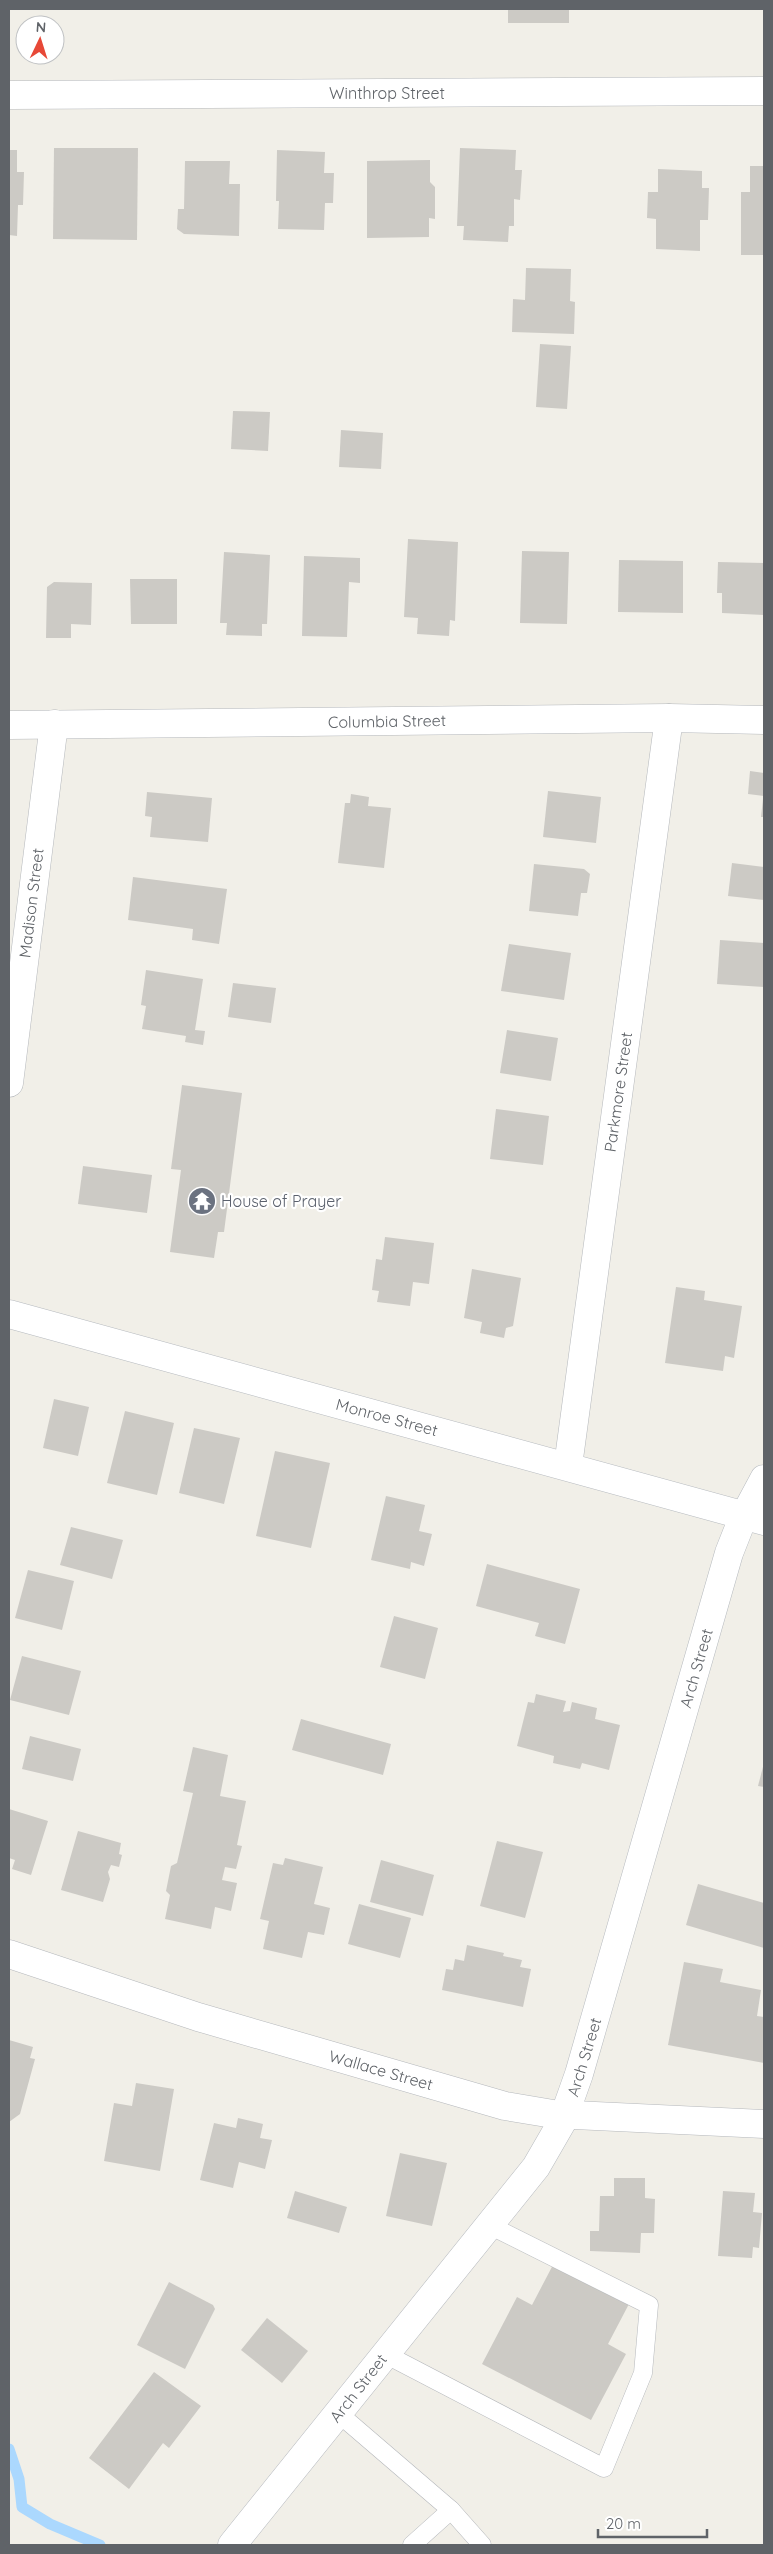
<svg xmlns="http://www.w3.org/2000/svg" width="773" height="2554" font-family="Quicksand,sans-serif">
	<style>
		.lines { fill: none; stroke-linecap: round; stroke-linejoin: round }
		.stream { stroke: #abd8fe; stroke-width: 11 }
		.building { fill: #cccac5 }
		.lane-casing { stroke: #b5b8bc; stroke-width: 19 }
		.street-casing { stroke: #b5b8bc; stroke-width: 29 }
		.secondary-casing { stroke: #b6babf; stroke-width: 29 }
		.lane { stroke: #fff; stroke-width: 18 }
		.street { stroke: #fff; stroke-width: 28 }
		.secondary { stroke: #fff; stroke-width: 28 }
		.labels { text-anchor: middle; stroke-width: 4.5; stroke-linejoin: round; paint-order: stroke }
		.street-label { font-size: 16px; fill: #5f6368; stroke: #fff }
		.worship-label { font-size: 16px; fill: #5b616d; stroke: #fff; text-anchor: start }
	</style>
	<rect width="100%" height="100%" fill="#f1efe8"/>
	<g class="lines">
		<polyline class="stream" points="9,2449 19,2479 22,2507 50,2524 100,2545"/>
	</g>
	<g class="building">
		<rect x="508" y="9" width="61" height="14"/>
		<polygon points="54,148 138,148 137,240 53,239"/>
		<polygon points="460,148 516,150 515,170 522,170 520,200 514,199 514,226 509,226 508,242 463,240 464,226 457,226"/>
		<polygon points="9,150 17,150 17,172 24,172 23,205 18,205 17,236 9,235"/>
		<polygon points="277,150 325,152 324,173 334,173 333,203 325,203 324,230 278,229 279,201 276,201"/>
		<polygon points="430,160 430,182 435,187 435,219 429,218 429,237 367,238 367,161"/>
		<polygon points="185,161 230,161 229,184 240,184 239,236 184,234 177,229 178,209 184,209"/>
		<polygon points="750,166 764,166 764,255 741,255 741,192 750,192"/>
		<polygon points="658,169 702,171 702,188 709,188 708,220 700,220 700,251 656,249 656,219 647,218 648,192 658,192"/>
		<polygon points="526,268 571,269 570,301 575,302 574,334 512,332 513,299 525,300"/>
		<polygon points="540,344 571,346 567,409 536,407"/>
		<polygon points="233,411 270,412 268,451 231,449"/>
		<polygon points="341,430 383,433 381,469 339,467"/>
		<polygon points="408,539 458,542 455,621 450,620 449,636 417,634 418,618 404,617"/>
		<polygon points="522,551 569,552 567,624 520,623"/>
		<polygon points="224,552 270,555 267,624 262,624 262,636 226,635 227,623 220,623"/>
		<polygon points="304,556 360,558 360,583 349,582 347,637 302,636"/>
		<polygon points="619,560 683,561 683,613 618,612"/>
		<polygon points="718,562 764,563 764,615 722,613 722,593 717,593"/>
		<polygon points="130,579 177,579 177,624 131,624"/>
		<polygon points="54,582 92,583 91,625 71,624 71,638 46,638 47,587"/>
		<polygon points="750,771 764,773 764,796 748,794"/>
		<polygon points="548,791 601,797 596,843 543,837"/>
		<polygon points="147,792 212,798 208,842 150,837 152,817 145,816"/>
		<polygon points="351,794 369,797 368,806 391,808 384,868 338,863 345,803 350,803"/>
		<polygon points="763,799 764,799 764,817 761,817"/>
		<polygon points="732,863 764,867 764,900 728,896"/>
		<polygon points="534,864 584,869 590,874 587,893 581,893 578,916 529,911"/>
		<polygon points="133,877 227,889 219,944 192,940 193,929 128,920"/>
		<polygon points="720,940 764,943 764,987 717,984"/>
		<polygon points="509,944 571,953 564,1000 501,991"/>
		<polygon points="146,970 203,979 195,1030 205,1031 203,1045 185,1042 186,1036 142,1029 146,1006 141,1005"/>
		<polygon points="233,983 276,988 271,1023 228,1017"/>
		<polygon points="507,1030 558,1038 551,1081 500,1073"/>
		<polygon points="182,1085 242,1093 224,1232 218,1232 214,1258 170,1252 181,1170 171,1169"/>
		<polygon points="496,1109 549,1116 543,1165 490,1159"/>
		<polygon points="83,1166 152,1175 147,1213 78,1204"/>
		<polygon points="385,1237 434,1243 429,1284 413,1282 410,1306 377,1302 379,1291 372,1290 376,1259 382,1260"/>
		<polygon points="472,1269 521,1278 513,1326 506,1328 504,1338 480,1333 482,1322 464,1318"/>
		<polygon points="676,1287 705,1291 704,1300 742,1306 734,1358 725,1356 723,1371 665,1363"/>
		<polygon points="54,1399 89,1407 78,1456 43,1448"/>
		<polygon points="125,1411 174,1423 157,1495 107,1483"/>
		<polygon points="194,1428 240,1438 224,1504 179,1493"/>
		<polygon points="275,1451 330,1463 311,1548 256,1536"/>
		<polygon points="386,1496 425,1505 419,1531 432,1534 424,1566 411,1562 410,1569 371,1560"/>
		<polygon points="71,1527 123,1540 112,1579 60,1565"/>
		<polygon points="487,1564 580,1589 565,1644 535,1636 539,1623 476,1606"/>
		<polygon points="28,1570 74,1581 62,1630 15,1618"/>
		<polygon points="394,1616 438,1628 425,1679 380,1667"/>
		<polygon points="22,1656 81,1671 69,1715 10,1700"/>
		<polygon points="536,1694 566,1701 563,1712 570,1711 572,1702 597,1708 595,1719 620,1725 609,1770 582,1763 580,1769 553,1763 554,1756 517,1746 528,1702 534,1703"/>
		<polygon points="301,1719 391,1744 383,1775 292,1750"/>
		<polygon points="30,1736 81,1749 73,1781 22,1769"/>
		<polygon points="193,1747 228,1755 220,1796 246,1801 237,1845 242,1846 236,1869 225,1867 222,1880 237,1883 231,1911 215,1907 211,1929 165,1919 170,1895 166,1891 171,1866 177,1863 193,1793 183,1791"/>
		<polygon points="764,1763 764,1787 758,1786"/>
		<polygon points="9,1809 48,1821 31,1875 12,1869 15,1860 9,1858"/>
		<polygon points="78,1831 121,1843 119,1854 122,1855 119,1867 111,1865 108,1872 110,1879 103,1902 61,1890"/>
		<polygon points="497,1841 543,1852 525,1918 480,1906"/>
		<polygon points="285,1858 323,1867 314,1904 330,1908 324,1935 308,1932 302,1958 263,1949 269,1921 260,1919 273,1863 283,1865"/>
		<polygon points="381,1860 434,1875 423,1916 370,1902"/>
		<polygon points="698,1884 764,1903 764,1948 686,1925"/>
		<polygon points="359,1904 411,1918 400,1958 348,1944"/>
		<polygon points="467,1945 504,1953 503,1956 522,1960 520,1967 531,1969 523,2007 442,1990 446,1969 453,1970 455,1959 464,1961"/>
		<polygon points="684,1962 723,1969 720,1982 761,1990 757,2016 764,2017 764,2063 668,2045"/>
		<polygon points="9,2040 33,2047 30,2058 35,2059 20,2114 9,2122"/>
		<polygon points="136,2083 174,2089 160,2171 104,2161 114,2103 132,2106"/>
		<polygon points="238,2118 263,2124 260,2138 272,2140 265,2169 239,2162 233,2188 200,2180 214,2123 236,2128"/>
		<polygon points="400,2153 447,2163 432,2226 386,2216"/>
		<polygon points="614,2178 645,2178 645,2198 655,2199 654,2233 641,2233 640,2253 590,2251 590,2231 599,2231 600,2196 614,2196"/>
		<polygon points="295,2191 347,2207 339,2233 287,2218"/>
		<polygon points="723,2191 755,2193 753,2212 762,2213 759,2248 753,2247 752,2258 718,2256"/>
		<polygon points="554,2263 630,2302 608,2344 626,2354 591,2420 482,2364 517,2297 532,2305"/>
		<polygon points="169,2282 213,2305 215,2309 185,2369 137,2345"/>
		<polygon points="267,2318 308,2351 282,2383 241,2350"/>
		<polygon points="154,2372 201,2406 169,2448 163,2443 129,2489 89,2458"/>
	</g>
	<g class="lines">
		<defs>
			<g id="lane">
				<polyline points="385,2354 604,2468 643,2373 649,2305 489,2225"/>
				<polyline points="338,2413 451,2510 482,2545"/>
				<polyline points="412,2545 451,2510"/>
			</g>
			<g id="street">
				<polyline points="9,95 764,91"/>
				<polyline points="9,725 669,718 764,720"/>
				<polyline points="9,1083 54,724"/>
				<polyline points="568,1466 669,718"/>
				<polyline points="9,1954 198,2017 505,2106 553,2114 764,2124"/>
			</g>
			<g id="secondary">
				<polyline points="9,1314 764,1521"/>
				<polyline points="232,2545 536,2167 562,2122 579,2074 729,1553 742,1520 764,1479"/>
			</g>
		</defs>
		<use href="#lane" class="lane-casing"/>
		<use href="#street" class="street-casing"/>
		<use href="#secondary" class="secondary-casing"/>
		<use href="#lane" class="lane"/>
		<use href="#street" class="street"/>
		<use href="#secondary" class="secondary"/>
	</g>
	<defs>
		<symbol id="temple-disc" viewBox="-11 -11 22 22"><circle r="9.5" fill="#6b7280" stroke="#fff"/><path d="M0-6L5-2H3V0L6.5 2.5H4V6H1.5V3h-3V6H-4V2.5H-6.5L-3 0V-2H-5Z" fill="#fff"/></symbol>
	</defs>
	<g fill-rule="evenodd">
		<use href="#temple-disc" x="186" y="1185" width="32" height="32"/>
	</g>
	<g class="labels">
		<g class="street-label">
			<text x="387" y="99">Winthrop Street</text>
			<text transform="translate(387 721) rotate(-1)" y="6">Columbia Street</text>
			<text transform="translate(31 903) rotate(-83)" y="6">Madison Street</text>
			<text transform="translate(618 1092) rotate(-82)" y="6">Parkmore Street</text>
			<text transform="translate(387 1417) rotate(15)" y="6">Monroe Street</text>
			<text transform="translate(696 1668) rotate(-74)" y="6">Arch Street</text>
			<text transform="translate(584 2057) rotate(-73)" y="6">Arch Street</text>
			<text transform="translate(381 2070) rotate(16)" y="6">Wallace Street</text>
			<text transform="translate(358 2388) rotate(-52)" y="6">Arch Street</text>
		</g>
		<g class="worship-label">
			<text x="221" y="1207">House of Prayer</text>
		</g>
	</g>
	<rect width="773" height="2554" fill="none" stroke="#5f6368" stroke-width="20"/>
	<g transform="translate(40 40) rotate(4)"><circle r="24" fill="#ffffff" stroke="#bfc1c3"/>
	<path d="M0-4L9 19L0 12L-9 19Z" fill="#e74837"/>
	<text y="-8" font-size="14" font-weight="bold" text-anchor="middle" fill="#5f6368">N</text>
	</g>
	<path d="M598 2529v8h109v-8" fill="none" stroke="#5f6368" stroke-width="2.5"/>
	<text x="606" y="2529" font-size="15" fill="#5f6368" stroke="#ffffff" stroke-width="4" paint-order="stroke">20 m</text>
</svg>
